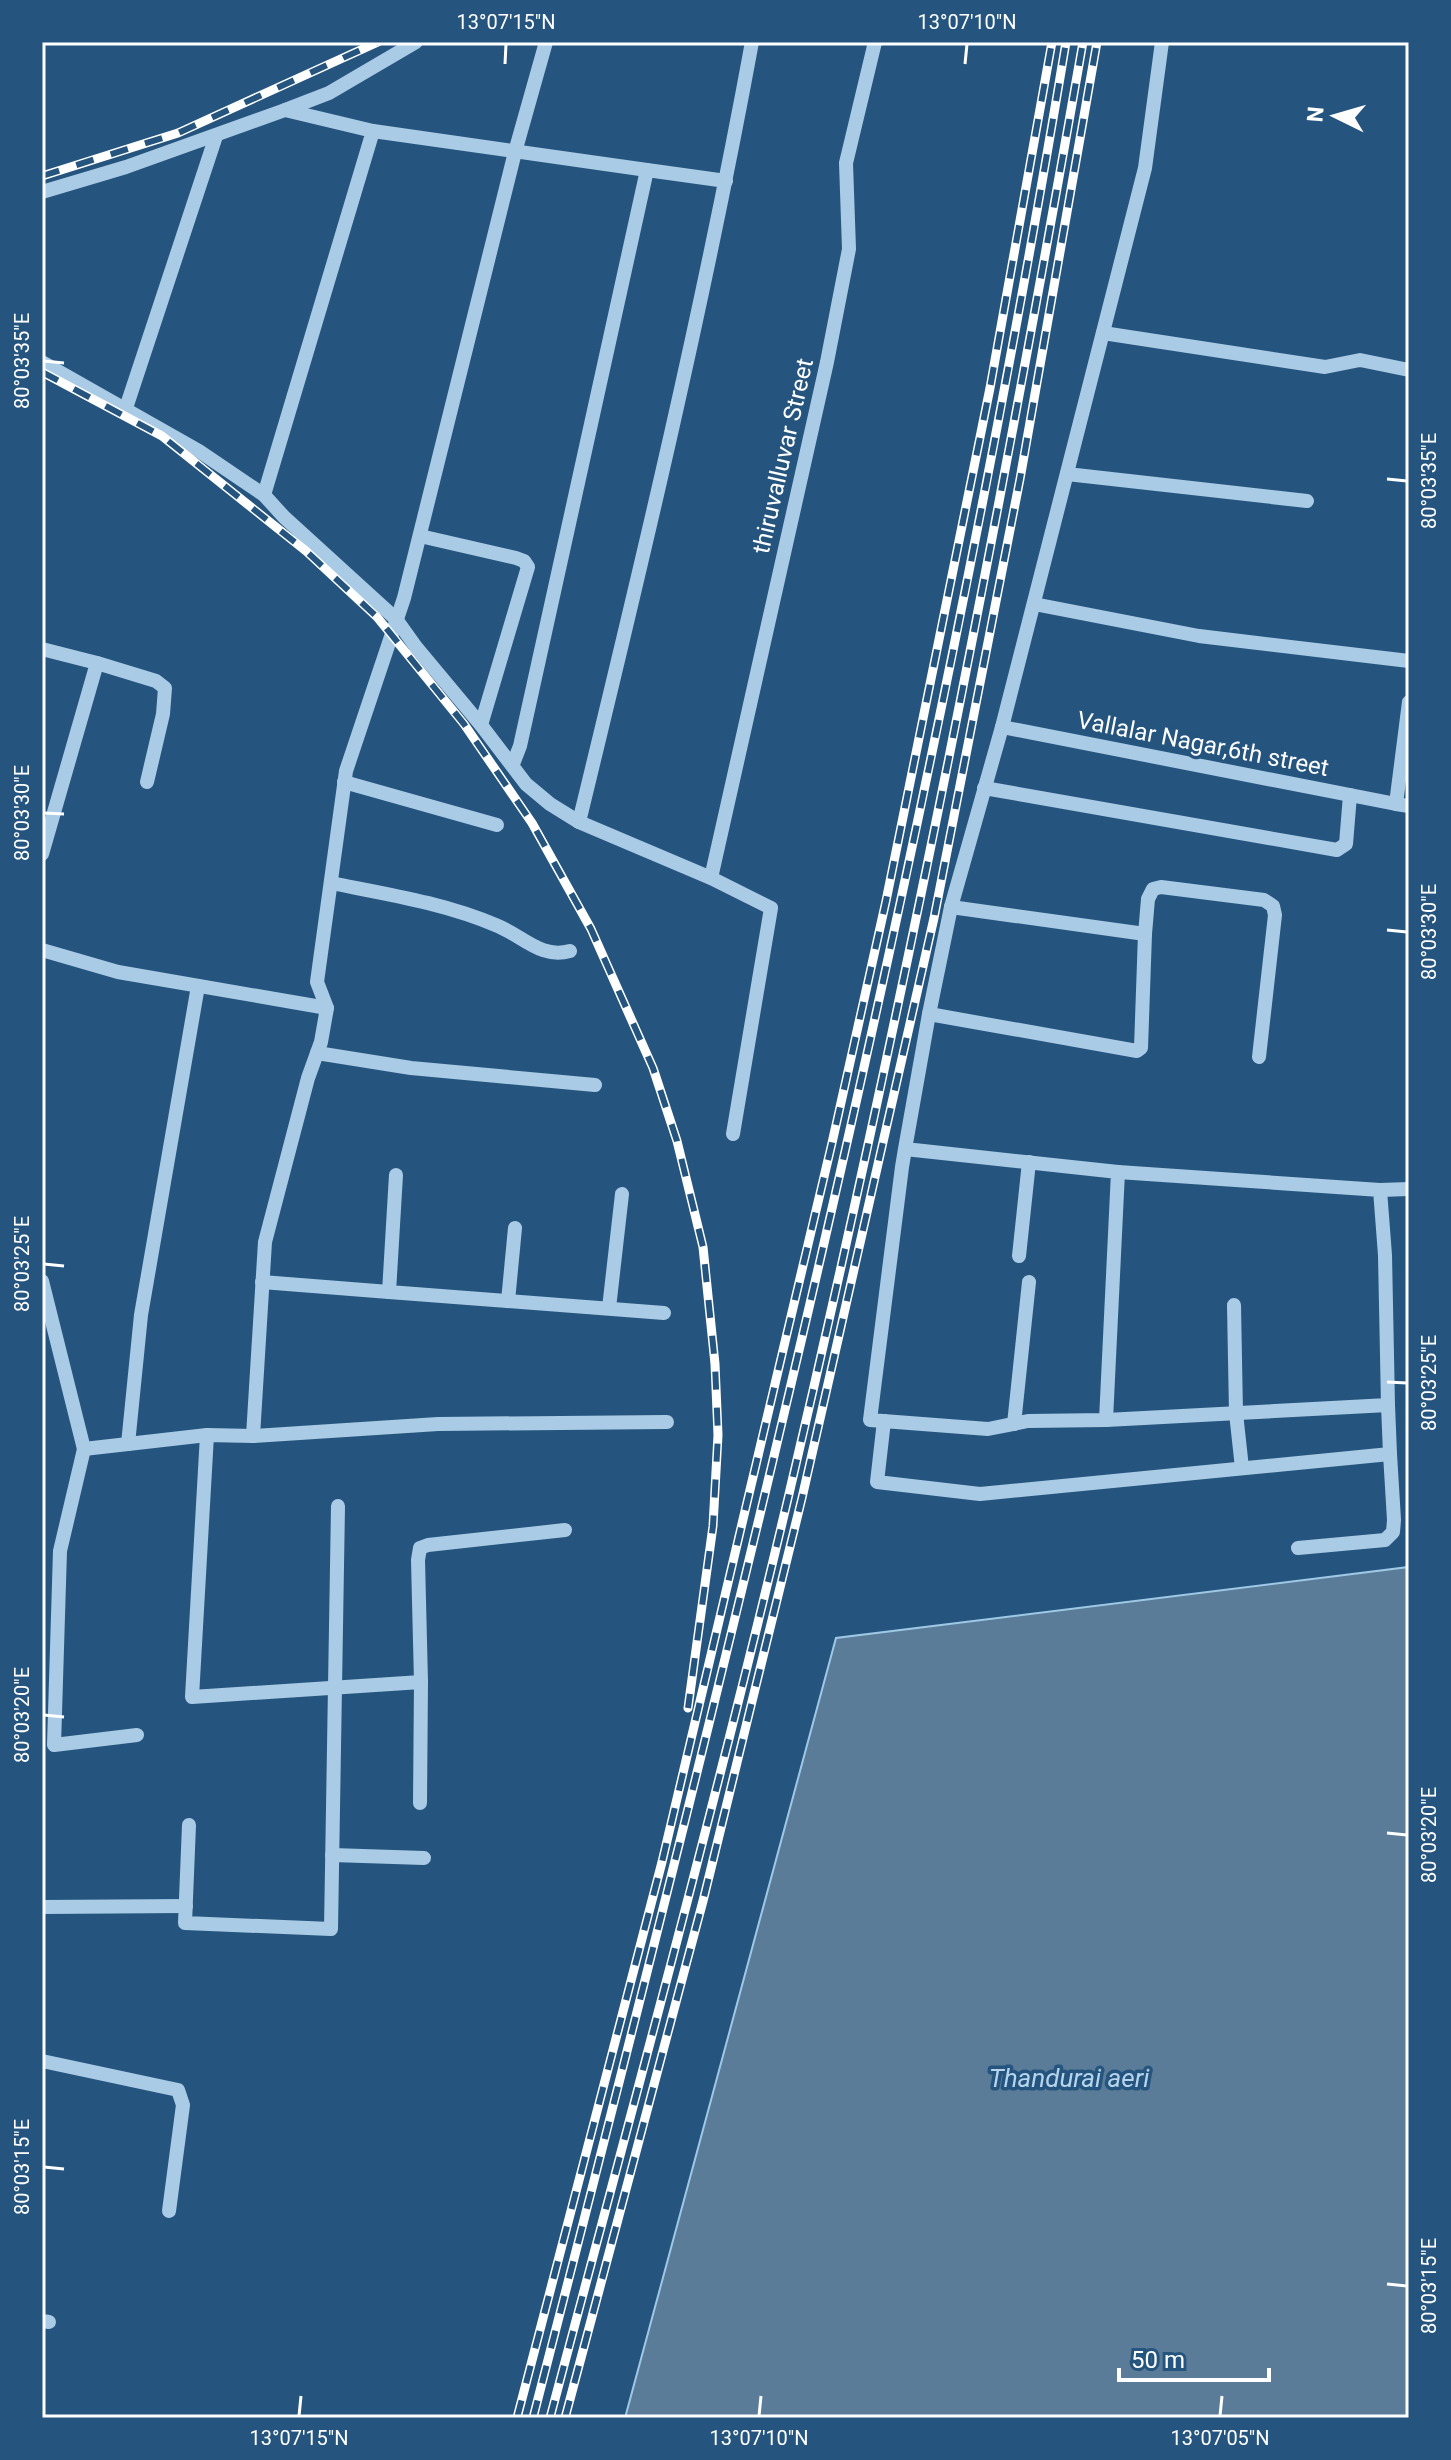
<svg xmlns="http://www.w3.org/2000/svg" width="1451" height="2460" font-family="Roboto,sans-serif">
	<style>
		.water { fill: #5a7c98; stroke: #9fc8e6; stroke-width: 2 }
		.lines { fill: none; stroke-linecap: round; stroke-linejoin: round }
		.minor { stroke: #aacbe5; stroke-width: 14 }
		.rail-casing { stroke: #fff; stroke-width: 9 }
		.rail { stroke: #25557e; stroke-width: 6; stroke-dasharray: 18; stroke-linecap: butt }
		.ticks { fill: none; stroke: #fff; stroke-width: 3 }
		.labels { text-anchor: middle; stroke-width: 7; stroke-linejoin: round; paint-order: stroke }
		.street-label { font-size: 24px; fill: #fff; stroke: #25557e }
		.water-label { font-size: 26px; font-style: italic; fill: #b6d5ed; stroke: #25557e }
		.neatline { fill: none; stroke: #fff; stroke-width: 3 }
		.ticks-label { font-size: 20px; text-anchor: middle; fill: #fff }
	</style>
	<rect width="100%" height="100%" fill="#25557e"/>
	<polygon class="water" points="1409,1567 1409,2418 625,2418 836,1638"/>
	<g class="lines">
		<g class="minor">
			<polyline points="285,110 329,93 416,42"/>
			<polyline points="373,131 647,170"/>
			<polyline points="42,192 126,167 285,110 373,131 264,495"/>
			<polyline points="1103,333 1325,367 1360,360 1409,370"/>
			<polyline points="42,362 199,451 264,495 284,517 396,619 416,647 481,725 526,784 550,804 579,822"/>
			<polyline points="126,408 216,136"/>
			<polyline points="1067,474 1307,501"/>
			<polyline points="420,536 516,558 524,561 528,567 481,725"/>
			<polyline points="1034,604 1199,636 1409,661"/>
			<polyline points="42,649 97,663 42,854"/>
			<polyline points="97,663 156,681 165,688 163,714 147,782"/>
			<polyline points="1409,702 1396,804 1409,806"/>
			<polyline points="1002,727 1396,804"/>
			<polyline points="513,764 520,746 647,170 726,181"/>
			<polyline points="344,782 497,825"/>
			<polyline points="984,788 1337,850 1346,844 1350,795"/>
			<polyline points="711,878 827,362 849,249 846,163 875,42"/>
			<path d="M331,883C386,894 445,903 498,926C524,937 541,959 570,951"/>
			<polyline points="951,907 1145,934 1148,899 1153,889 1161,887 1264,900 1273,906 1275,915 1259,1057"/>
			<polyline points="42,950 118,972 327,1008"/>
			<polyline points="929,1014 1137,1051 1141,1048 1145,934"/>
			<polyline points="317,1053 411,1068 595,1085"/>
			<path d="M733,1134L771,908L711,878L579,822C642,563 704,304 752,42"/>
			<polyline points="905,1149 1118,1172 1106,1420 1028,1421 988,1429 870,1420 902,1167 905,1149 929,1014 951,907 1002,727 1145,168 1162,42"/>
			<polyline points="396,1175 389,1292 664,1313"/>
			<polyline points="1380,1190 1409,1189"/>
			<polyline points="1019,1256 1029,1162"/>
			<polyline points="42,1281 84,1449"/>
			<polyline points="262,1282 389,1292"/>
			<polyline points="508,1301 515,1228"/>
			<polyline points="1234,1305 1236,1413 1242,1468"/>
			<polyline points="609,1308 622,1194"/>
			<polyline points="1106,1420 1388,1405 1385,1255 1380,1190 1118,1172"/>
			<polyline points="884,1421 877,1482 980,1494 1390,1454 1388,1405"/>
			<polyline points="1014,1424 1029,1282"/>
			<polyline points="207,1435 192,1697 421,1682"/>
			<polyline points="253,1436 265,1242 308,1078 321,1042 327,1008 317,982 346,771 404,598 515,152 546,42"/>
			<polyline points="128,1444 141,1315 198,986"/>
			<polyline points="1298,1548 1385,1540 1393,1532 1394,1520 1390,1454"/>
			<polyline points="137,1735 54,1745 60,1551 84,1449 207,1435 253,1436 438,1424 667,1422"/>
			<polyline points="420,1803 421,1682 418,1560 420,1548 428,1545 565,1530"/>
			<polyline points="189,1825 185,1923 331,1929 338,1506"/>
			<polyline points="332,1855 424,1858"/>
			<polyline points="42,1907 186,1906"/>
			<polyline points="42,2061 178,2090 183,2105 169,2211"/>
			<polyline points="42,2321 49,2322"/>
		</g>
		<defs>
			<g id="rail">
				<polyline points="42,176 178,133 378,42"/>
				<polyline points="42,372 162,436 306,551 377,617 464,724 532,823 591,929 653,1068 677,1141 703,1247 715,1364 718,1435 713,1526 688,1708"/>
				<polyline points="517,2418 662,1862 832,1143 886,901 990,388 1052,42"/>
				<path d="M533,2418C736,1632 933,843 1066,42"/>
				<path d="M550,2418C632,2110 716,1803 789,1494C902,1013 998,528 1083,42"/>
				<polyline points="565,2418 703,1901 802,1498 934,918 1020,479 1097,42"/>
			</g>
		</defs>
		<use href="#rail" class="rail-casing"/>
		<use href="#rail" class="rail"/>
	</g>
	<path class="ticks" d="M505,64L506,44M965,64L967,44M44,361L64,363M1387,479L1407,481M44,813L64,814M1387,930L1407,932M44,1264L64,1266M1387,1382L1407,1383M44,1715L64,1717M1387,1833L1407,1835M44,2167L64,2169M1387,2284L1407,2286M299,2416L301,2396M759,2416L761,2396M1220,2416L1222,2396"/>
	<g class="labels">
		<g class="street-label">
			<text transform="translate(783 456) rotate(-77)" y="8">thiruvalluvar Street</text>
			<text transform="translate(1203 744) rotate(11)" y="8">Vallalar Nagar,6th street</text>
		</g>
		<g class="water-label">
			<text x="1069" y="2087">Thandurai aeri</text>
		</g>
	</g>
	<rect width="1451" height="2460" fill="none" stroke="#25557e" stroke-width="88"/>
	<g transform="translate(1335 116) rotate(275)" stroke="#25557e" stroke-width="6" paint-order="stroke">
	<path d="M0-6L14 30L0 20L-14 30Z" fill="#ffffff"/>
	<text y="-12" font-size="22" font-weight="bold" text-anchor="middle" fill="#ffffff">N</text>
	</g>
	<path d="M1119 2368v12h150v-12" fill="none" stroke="#ffffff" stroke-width="4"/>
	<text x="1131" y="2368" font-size="24" fill="#ffffff" stroke="#25557e" stroke-width="6" paint-order="stroke">50 m</text>
	<rect x="44" y="44" width="1363" height="2372" class="neatline"/>
	<g class="ticks-label">
		<text x="506" y="29">13°07'15"N</text>
		<text x="967" y="29">13°07'10"N</text>
		<text transform="translate(22 361) rotate(-90)" y="7">80°03'35"E</text>
		<text transform="translate(1429 481) rotate(-90)" y="7">80°03'35"E</text>
		<text transform="translate(22 813) rotate(-90)" y="7">80°03'30"E</text>
		<text transform="translate(1429 932) rotate(-90)" y="7">80°03'30"E</text>
		<text transform="translate(22 1264) rotate(-90)" y="7">80°03'25"E</text>
		<text transform="translate(1429 1383) rotate(-90)" y="7">80°03'25"E</text>
		<text transform="translate(22 1715) rotate(-90)" y="7">80°03'20"E</text>
		<text transform="translate(1429 1835) rotate(-90)" y="7">80°03'20"E</text>
		<text transform="translate(22 2167) rotate(-90)" y="7">80°03'15"E</text>
		<text transform="translate(1429 2286) rotate(-90)" y="7">80°03'15"E</text>
		<text x="299" y="2445">13°07'15"N</text>
		<text x="759" y="2445">13°07'10"N</text>
		<text x="1220" y="2445">13°07'05"N</text>
	</g>
</svg>
